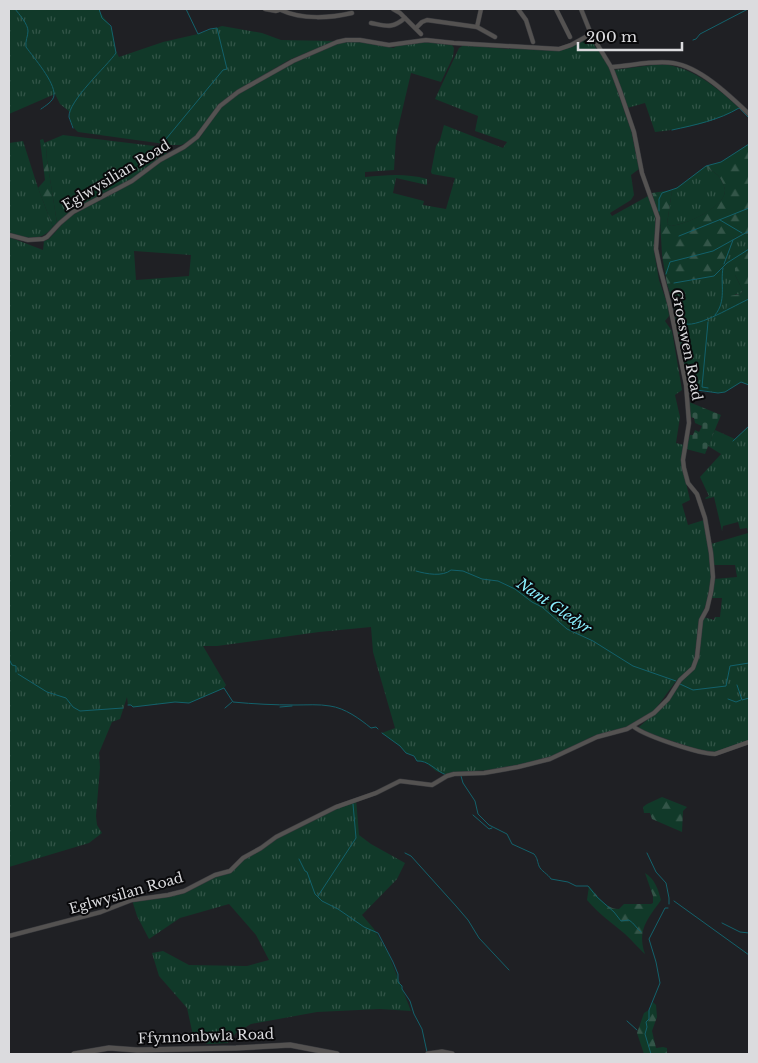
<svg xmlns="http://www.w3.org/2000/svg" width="758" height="1063" font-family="'Libre Baskerville',serif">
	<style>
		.grass { fill: url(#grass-tufts); fill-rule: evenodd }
		.forest { fill: url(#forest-firs) }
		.cemetery { fill: url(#cemetery-stones) }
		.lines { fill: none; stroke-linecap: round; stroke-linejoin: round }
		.stream { stroke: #13616b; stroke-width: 1 }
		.minor-casing { stroke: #393a3e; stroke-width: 5 }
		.tertiary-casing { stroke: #393a3e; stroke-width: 6 }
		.minor { stroke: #545251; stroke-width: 4 }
		.tertiary { stroke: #545251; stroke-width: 5 }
		.labels { text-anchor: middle; stroke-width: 4; stroke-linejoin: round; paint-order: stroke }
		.street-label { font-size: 14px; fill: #dbdbde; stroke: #09090b }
		.water-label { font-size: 15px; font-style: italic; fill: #89edfc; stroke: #09090b }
	</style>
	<defs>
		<pattern id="grass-tufts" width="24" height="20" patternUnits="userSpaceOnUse" patternTransform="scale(1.25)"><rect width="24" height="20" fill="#113929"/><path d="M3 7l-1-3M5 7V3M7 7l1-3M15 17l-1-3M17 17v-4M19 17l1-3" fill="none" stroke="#335548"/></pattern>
		<pattern id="forest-firs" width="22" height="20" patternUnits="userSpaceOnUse" patternTransform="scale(1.25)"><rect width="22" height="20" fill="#113929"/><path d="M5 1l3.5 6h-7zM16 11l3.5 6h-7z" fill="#335548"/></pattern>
		<pattern id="cemetery-stones" width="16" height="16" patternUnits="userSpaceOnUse" patternTransform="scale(1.25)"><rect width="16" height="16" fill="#113929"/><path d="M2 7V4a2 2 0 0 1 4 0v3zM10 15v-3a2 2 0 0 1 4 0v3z" fill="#335548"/></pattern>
	</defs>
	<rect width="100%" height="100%" fill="#1f2024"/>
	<g class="grass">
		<path d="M9,9H99C102,17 106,19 110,26C115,35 113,47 119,57L163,42L198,34L222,26L262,33L281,40L335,41L289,60L238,90L219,105L202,129L191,141L181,145H172L78,132C72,127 69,120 70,112L60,104L55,94L9,114Z"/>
		<path d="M590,37L597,50L601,53L610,70L631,130L639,169L631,175L634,195L631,200L610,213L612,216L648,196L655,215L656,236L654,251L659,280L668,306L669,316L665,321L672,331L682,390L675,395L680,417L676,443L684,445L681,461L690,500L682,504L688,525L704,520L705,524L711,566V582L706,605L699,620L694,663L690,668L676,681L654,711L633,725L591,737L556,755L539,760L500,769L461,772L446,775L436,771L425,762L417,761L414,756L406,753L400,746L382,733L395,728L373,652L371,627L319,632L217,646H203L226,685L224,688L189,703L175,702L133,707L131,705H128L127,697L120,719L112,722L99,753L100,767L96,816L97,825L102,833L89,843L9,867V237L43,250L44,241L49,239L67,219L79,211L133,182L164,159L190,144L201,136L220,108L240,93L291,64L340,43L356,41L394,48L396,46L425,42L452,45L454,48L453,57L441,82L411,73L396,137L394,170L365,172V177C386,175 406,173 427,179V185L396,178L393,193L424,201L423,205L446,209L455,178L432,174L431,172L436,146L440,140L444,125L503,148L507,142L475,131L478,116L435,99L459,48L464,45L508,49L518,48L563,50ZM134,251L191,255L189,276L136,280Z"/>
		<path d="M660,64C691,66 717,87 739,108C714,123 684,129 655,132L645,103L627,108L614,70Z"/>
		<polygon points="63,135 154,146 168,154 131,180 69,214 57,223 47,160 46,147 44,143"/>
		<path d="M23,141L38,188L53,227C40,243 27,238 9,233V143Z"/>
		<path d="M706,166C709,171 711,169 715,173C720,176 724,184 725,190C726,207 685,225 671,226L667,224L672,190L681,185Z"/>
		<polygon points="743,233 749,235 749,248 742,255 741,263 736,268 735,275 743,291 740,294 735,294 738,303 749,299 749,385 741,382 725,392 718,393 702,390 692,390 687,387 678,342 674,305 667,284 714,276 724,267 733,239"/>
		<polygon points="749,426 749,741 716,752 705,752 645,732 639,729 639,727 666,703 682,681 691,672 699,655 703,617 714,620 715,617 720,617 722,598 712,598 714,579 737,577 735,565 714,565 711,544 748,533 747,528 740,529 738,522 723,526 722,531 714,497 706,499 705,498 709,496 700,477 721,454 708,446 715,430 735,439"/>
		<polygon points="356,799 359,835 371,844 405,863 397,879 362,915 374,929 388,953 411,1011 380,1009 317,1012 251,1024 236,1033 228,1043 208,1044 194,1040 187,1008 159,976 152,953 163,951 189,965 247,966 269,960 256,935 229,904 180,918 149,939 137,916 132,900 178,892 230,871 243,858 276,837"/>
	</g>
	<g class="forest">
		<polygon points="43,139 46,147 47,160 57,223 53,227 38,188 45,180 40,140"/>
		<path d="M749,144V235L743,233L733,239L724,267L714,276L667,284L662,255L660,219L652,193L672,190L667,224L671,226C685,225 726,207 725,190C724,184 720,176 715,173C711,169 709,171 706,166L721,162Z"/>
		<polygon points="749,248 749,299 726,310 729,296 740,294 743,291 735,275 735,268 741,263 739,257"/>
		<polygon points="662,797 687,807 683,811 682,832 652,819 650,813 644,813 643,807 647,804"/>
		<path d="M645,873C655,879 658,889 661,900C647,920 637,930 645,954C639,949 632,940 625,934C611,922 600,915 587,900L589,886C598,896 605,909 619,909L624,904H651L653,903V896Z"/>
		<polygon points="653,1002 656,1005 657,1017 652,1031 656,1048 663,1047 667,1048 667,1054 644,1054 637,1033 644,1013 649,1010"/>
	</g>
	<polygon class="cemetery" points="689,402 721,415 705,454 686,449 690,435 693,435 695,430 699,432 702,426 695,423 694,418 690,417"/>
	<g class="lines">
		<g class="stream">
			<path d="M15,9C19,14 28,24 28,31C28,36 25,41 26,47C34,58 55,82 54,95C54,101 45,106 41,109"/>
			<polyline points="693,40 696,39 700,34 748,9"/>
			<path d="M73,128C72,125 70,120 69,117C68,101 107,66 116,53L111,26L102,18L99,9"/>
			<path d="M672,130C695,125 719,120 739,108L749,118"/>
			<polyline points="164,144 166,139 223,70 227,69 217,28 210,29 198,34 186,9"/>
			<polyline points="659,211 659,199 662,193 677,188 706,166 721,162 749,144"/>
			<polyline points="720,220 742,233"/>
			<polyline points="679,236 749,208"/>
			<polyline points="724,264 733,240"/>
			<polyline points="666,274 670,262 713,251 749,231"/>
			<polyline points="674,283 714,276 727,263 749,249"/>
			<path d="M715,315C727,301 720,284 723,268"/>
			<polyline points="708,322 702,387 708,388"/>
			<path d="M686,324C699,327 735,305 749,299"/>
			<polyline points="690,389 718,393 725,392 741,382 749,385"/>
			<polyline points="733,441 749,426"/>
			<path d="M416,571C426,574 443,577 451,570L463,571L482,579L498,581L515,589L532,602L542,607L567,629L593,641L633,666L676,681"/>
			<polyline points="9,659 12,665 16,666 16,672"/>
			<polyline points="18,674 47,692 66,698 73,707 80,711 123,708"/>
			<polyline points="680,684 693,690 726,686 730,666 749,663"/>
			<polyline points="737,685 742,700 749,698"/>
			<polyline points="728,699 736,702 741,700"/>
			<path d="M128,705H131L133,707L175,702L189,703L224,688L233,702C253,704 275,705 295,705C307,705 319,704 330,706C345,708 360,719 371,728L376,727L378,729"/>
			<polyline points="280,707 292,706"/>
			<polyline points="225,708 232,702"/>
			<path d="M382,733L400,746L406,753L414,756L417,761C428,760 436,771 446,775"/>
			<path d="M461,776L463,783L475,801L478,814L489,825L507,834L512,844L534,854C538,859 537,861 539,866C541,871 548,874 551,879L568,882L576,886H588L597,897L614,912L621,921L629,920C635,924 636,928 641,932"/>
			<polyline points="473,815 489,829 492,828"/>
			<polyline points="405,853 411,856 456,906 468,920 479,938 509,970"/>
			<polyline points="647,853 656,872 666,883 669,898 669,904"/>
			<polyline points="299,859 305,871 307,872 315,894 322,901 338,909 364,927 378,933 393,962 398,974 398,982 402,986 402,989 410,1001 414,1014 422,1029 427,1052"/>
			<polyline points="318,896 356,838 353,804"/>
			<polyline points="674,901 749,955"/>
			<polyline points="722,923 740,932 749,933"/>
			<polyline points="627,1021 637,1030"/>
			<polyline points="651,1054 645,1034 647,1027 646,1022 649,1019 649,1010 660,983 656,962 649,939 665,908 668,908"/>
		</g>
		<defs>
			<g id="minor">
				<polyline points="265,9 276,11 282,9"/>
				<polyline points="393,9 400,13 421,34"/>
				<polyline points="518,9 526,20 533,42"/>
				<polyline points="556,9 570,37"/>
				<path d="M281,10C302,20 331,18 352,13"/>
				<path d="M371,23C387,26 392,29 405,18"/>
				<polyline points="477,27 481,9"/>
				<polyline points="416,28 422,22 427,20 477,27 495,37"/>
				<path d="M611,67C631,66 653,60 673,63C700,67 729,95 749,114"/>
				<polyline points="9,235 28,240 43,239 47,237 60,223 73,212 132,181 160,160 184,147 197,137 220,106 238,92 293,61 337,42 346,40 360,40 389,45 426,40 454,43 559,49 571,45 591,34"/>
				<path d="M634,727C646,736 699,754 715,754L749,742"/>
				<polyline points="9,936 101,912 132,900 168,895 184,891 215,875 230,871 243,858 261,848 276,837 336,807 376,793 400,781 432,785 447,776 454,774 484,773 518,767 550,759 597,737 627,729 654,713 668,699 680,680 693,668 697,657 701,620 707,609 711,592 713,577 711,553 705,518 697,494 688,483 684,468 683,460 689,423 686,385 670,306 660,268 656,249 658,218 642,173 634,132 620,91 611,67 591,34 581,9"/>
			</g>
			<g id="tertiary">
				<polyline points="74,1054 109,1048 137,1050 236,1048 290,1045 337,1054"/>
				<polyline points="428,1054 442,1052 452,1054"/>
			</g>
		</defs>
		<use href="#minor" class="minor-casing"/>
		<use href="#tertiary" class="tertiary-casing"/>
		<use href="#minor" class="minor"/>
		<use href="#tertiary" class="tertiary"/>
	</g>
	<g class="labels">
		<g class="street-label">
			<text transform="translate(116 175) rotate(-31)" y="5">Eglwysilian Road</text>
			<text transform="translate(687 345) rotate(79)" y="5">Groeswen Road</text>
			<text transform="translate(126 893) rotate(-16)" y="5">Eglwysilan Road</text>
			<text transform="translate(206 1036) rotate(-2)" y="5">Ffynnonbwla Road</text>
		</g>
		<g class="water-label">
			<text transform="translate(554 606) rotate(34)" y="5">Nant Gledyr</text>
		</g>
	</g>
	<rect width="758" height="1063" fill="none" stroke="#dbdbde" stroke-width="20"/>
	<path d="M578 42v8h104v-8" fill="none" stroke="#dbdbde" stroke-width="2.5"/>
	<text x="586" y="42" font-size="15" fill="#dbdbde" stroke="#09090b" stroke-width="4" paint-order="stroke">200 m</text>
</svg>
